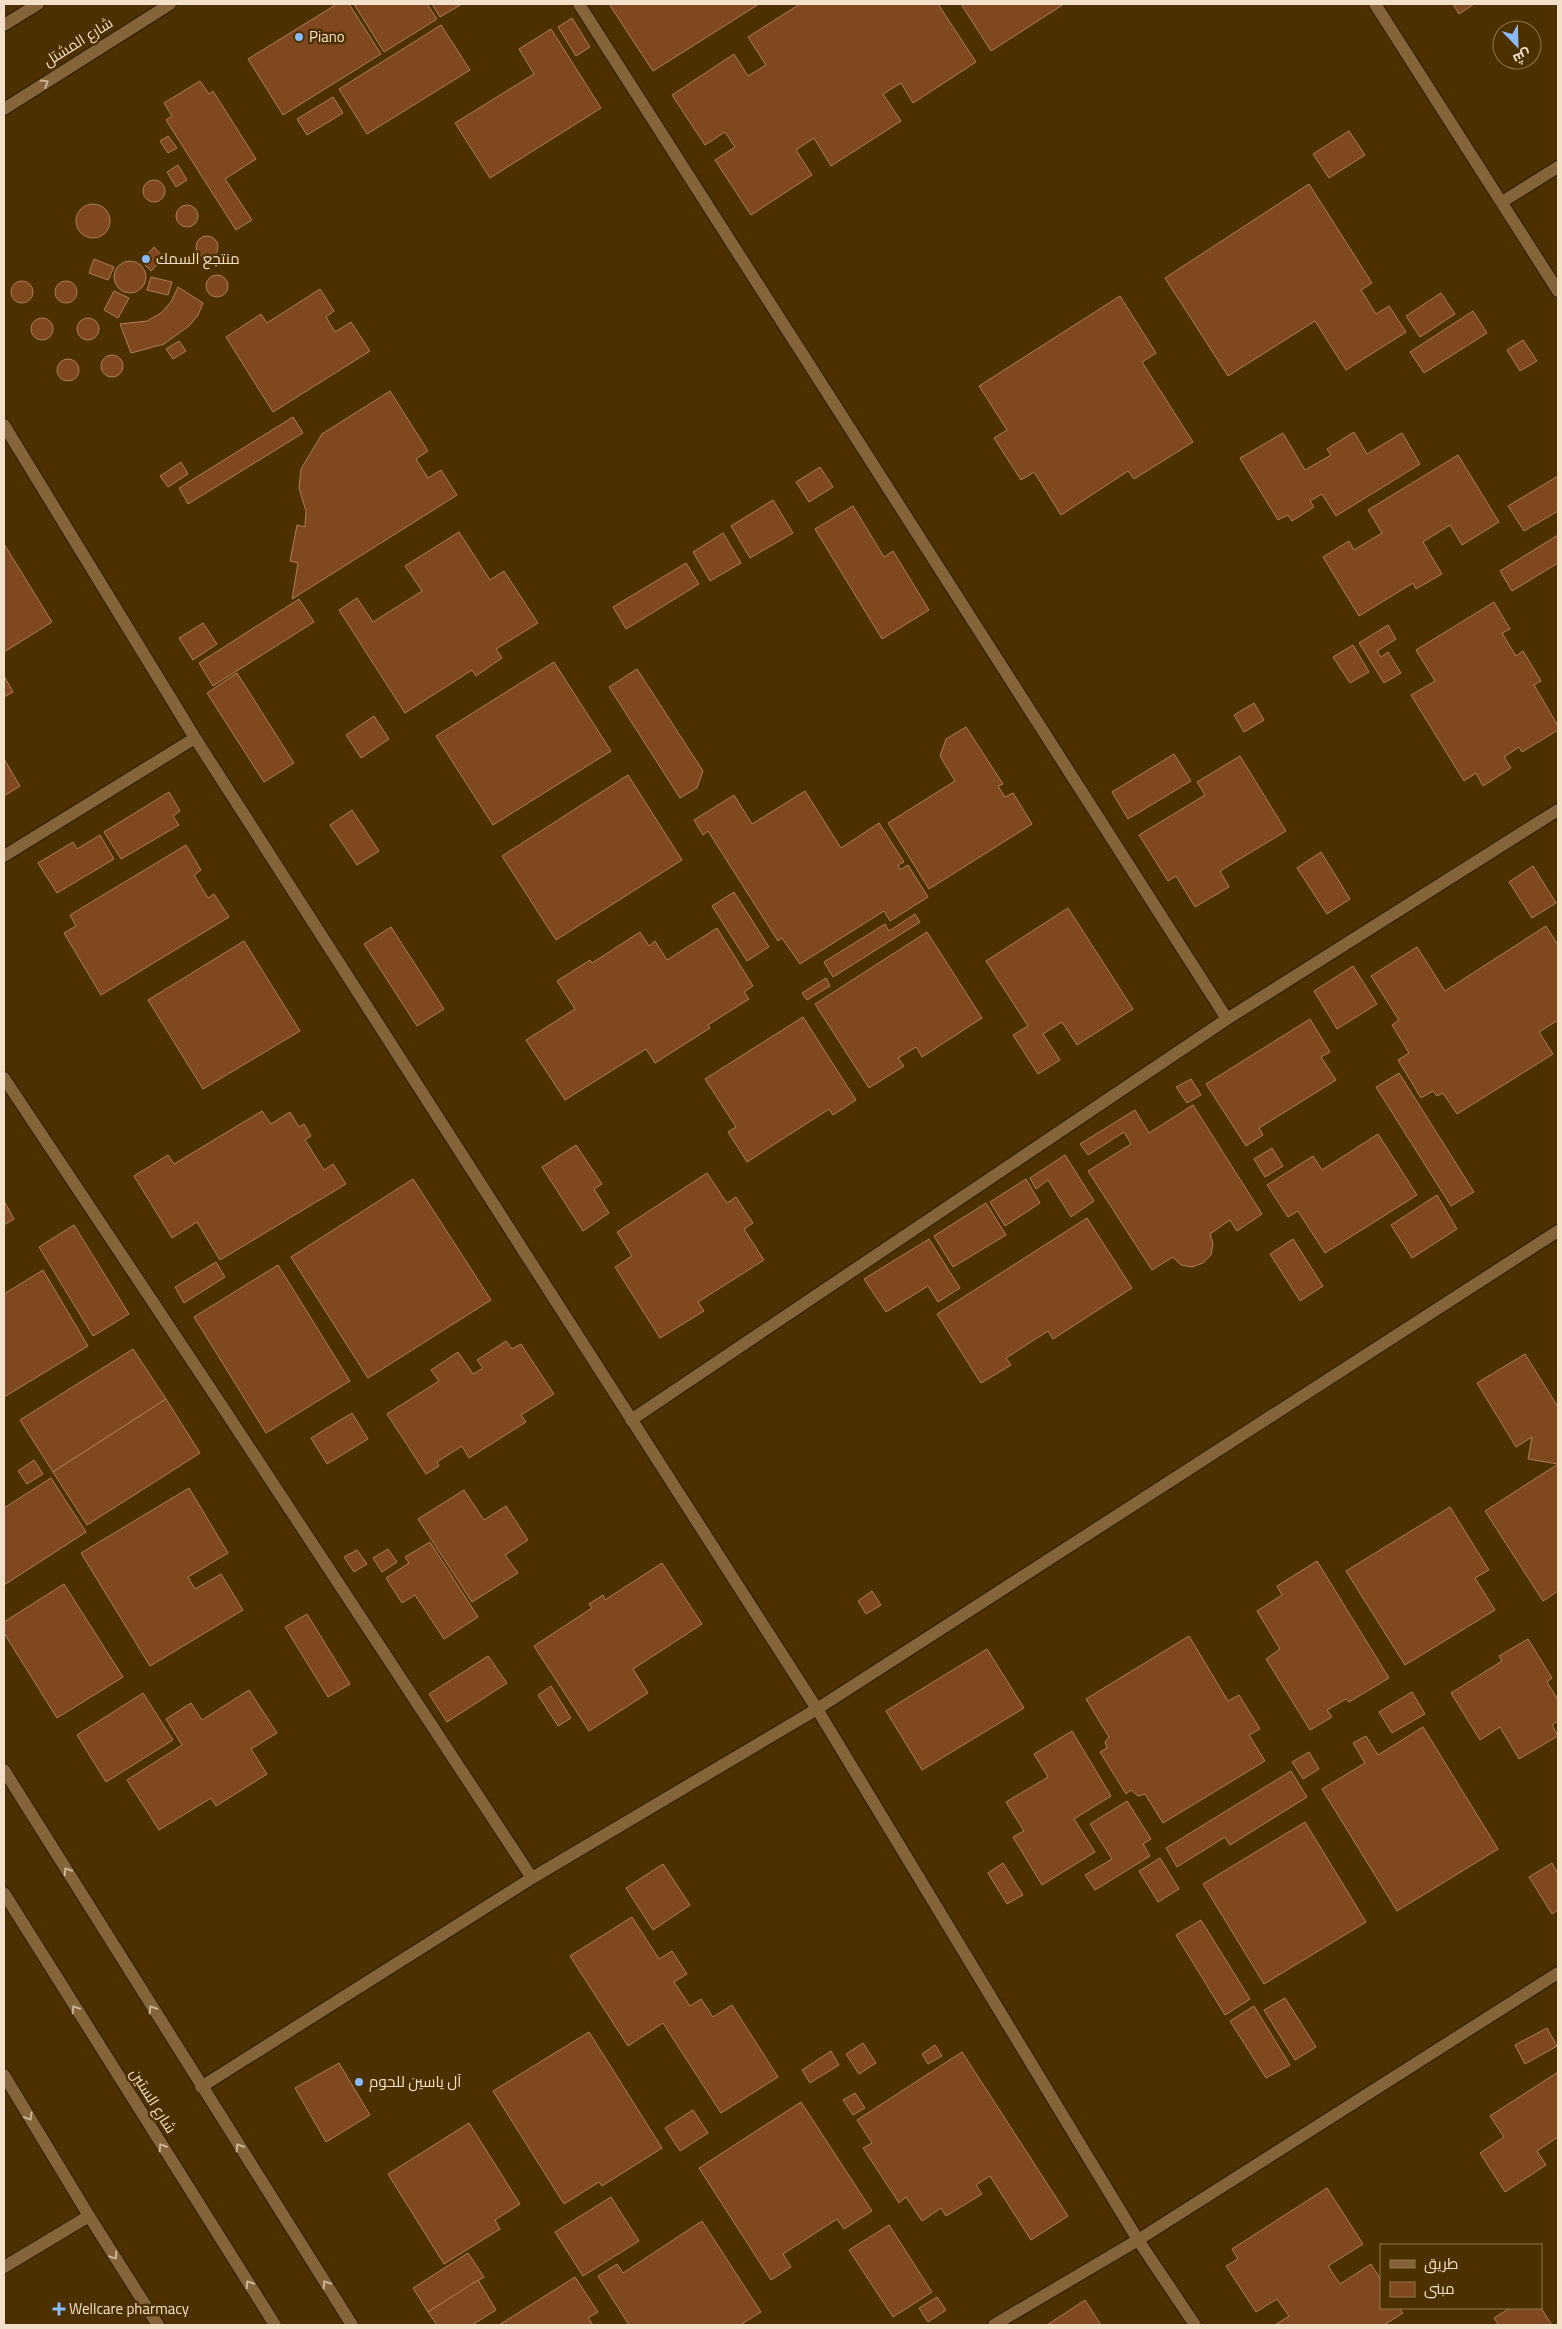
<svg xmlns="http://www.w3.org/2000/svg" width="1562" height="2329" font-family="'Titillium Web',Cairo,sans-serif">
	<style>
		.building { fill: #80481e; stroke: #ac7d5e }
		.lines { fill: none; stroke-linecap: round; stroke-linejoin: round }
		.street-casing { stroke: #2a1a04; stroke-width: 14 }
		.secondary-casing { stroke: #2a1a04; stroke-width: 14 }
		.street { stroke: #846438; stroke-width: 12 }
		.secondary { stroke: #846438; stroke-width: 12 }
		.oneway { stroke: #ccb596 }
		.poi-dot { fill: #87bbfb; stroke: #4d3000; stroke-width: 2 }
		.labels { text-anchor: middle; stroke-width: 5; stroke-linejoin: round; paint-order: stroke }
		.poi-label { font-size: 15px; fill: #f2e0c9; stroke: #4d3000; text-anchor: start }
		.street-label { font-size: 15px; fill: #f2e0c9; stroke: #4d3000 }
	</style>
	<rect width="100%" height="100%" fill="#4d3000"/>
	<g class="building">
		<polygon points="337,4 349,4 381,54 283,115 248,59"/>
		<polygon points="354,4 427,4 437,19 384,52"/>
		<polygon points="432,4 462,4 440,17"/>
		<polygon points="609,4 759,4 653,71"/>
		<polygon points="800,4 938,4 976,62 913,103 901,83 883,94 901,121 831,166 814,138 796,150 812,175 751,215 715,160 735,147 725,132 705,145 672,95 734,54 748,76 766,65 748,37"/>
		<polygon points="961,4 1064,4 991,51"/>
		<polygon points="1453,4 1474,4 1459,14"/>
		<polygon points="572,18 590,47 576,56 558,27"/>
		<polygon points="441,25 470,70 367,134 339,89"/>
		<polygon points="551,29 601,108 490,178 455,123 534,74 519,49"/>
		<polygon points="200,81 209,94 213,91 256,159 225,179 252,220 236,230 166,120 172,116 164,103"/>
		<polygon points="333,97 343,113 307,135 297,119"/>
		<polygon points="1349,131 1365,155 1329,178 1313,154"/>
		<polygon points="168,136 177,148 168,153 160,141"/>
		<polygon points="178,165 187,180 176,187 167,172"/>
		<circle cx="154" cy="191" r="11"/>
		<polygon points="1309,184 1372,283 1361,290 1376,314 1389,306 1406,332 1346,370 1315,321 1228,376 1165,278"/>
		<circle cx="93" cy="221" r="17"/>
		<circle cx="187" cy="216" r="11"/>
		<circle cx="207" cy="247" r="11"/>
		<polygon points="154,247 164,258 151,271 141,261"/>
		<polygon points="94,259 114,267 108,280 89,273"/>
		<circle cx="130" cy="277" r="16"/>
		<circle cx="217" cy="286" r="11"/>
		<polygon points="151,277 172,282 168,295 147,290"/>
		<circle cx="22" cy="292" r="11"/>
		<circle cx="66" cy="292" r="11"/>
		<polygon points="178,287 203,303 198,315 189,326 164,344 131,353 120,324 147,321 161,313 171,302"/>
		<polygon points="320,289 334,311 326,317 335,332 351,322 370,351 273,412 226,337 261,314 267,323"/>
		<polygon points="114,291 129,298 118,318 104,310"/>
		<polygon points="1441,293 1455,314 1420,337 1406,316"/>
		<polygon points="1120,296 1156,353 1142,362 1193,442 1134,479 1128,471 1061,515 1034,472 1021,480 994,438 1007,430 979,386"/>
		<polygon points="1473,311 1487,333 1424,373 1410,352"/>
		<circle cx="42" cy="329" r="11"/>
		<circle cx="88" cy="329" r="11"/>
		<polygon points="1523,340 1537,361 1520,371 1507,350"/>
		<polygon points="179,341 186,351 173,359 166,349"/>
		<circle cx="112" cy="366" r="11"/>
		<circle cx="68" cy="370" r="11"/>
		<polygon points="390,391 428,451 416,459 428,478 441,470 457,495 292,599 298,563 290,561 297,525 305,527 306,511 299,488 301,469 322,434"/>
		<polygon points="293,417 303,433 188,504 179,488"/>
		<polygon points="1354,432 1367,454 1402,433 1420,464 1336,516 1322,494 1310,501 1314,507 1292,521 1288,515 1278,520 1240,458 1283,433 1305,470 1331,455 1327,449"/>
		<polygon points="1458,455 1499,522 1462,545 1450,525 1423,542 1442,574 1416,589 1413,583 1359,616 1323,557 1349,541 1354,550 1382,533 1368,510"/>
		<polygon points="181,462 188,474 168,487 160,476"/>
		<polygon points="820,467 833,487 809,502 796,482"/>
		<polygon points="1558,476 1558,511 1524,531 1508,506"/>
		<polygon points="773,500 793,533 750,558 731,526"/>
		<polygon points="853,506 884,557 893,551 929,610 882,639 815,529"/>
		<polygon points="459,532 490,580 504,571 538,623 496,649 502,658 476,676 472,670 405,713 339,610 357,598 373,622 422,591 405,566"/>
		<polygon points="723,533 741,563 710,581 693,552"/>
		<polygon points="1558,535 1558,563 1512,591 1500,571"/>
		<polygon points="4,544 52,622 4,652"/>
		<polygon points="686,563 699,584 626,629 613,607"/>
		<polygon points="299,599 314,622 213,686 199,663"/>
		<polygon points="1494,602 1510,629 1502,633 1516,656 1523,651 1541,681 1534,685 1558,726 1558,730 1522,752 1519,747 1504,757 1511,768 1483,786 1476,773 1464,781 1411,695 1435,681 1416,650"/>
		<polygon points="203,623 217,644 193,660 179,638"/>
		<polygon points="1388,625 1396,639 1377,651 1381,657 1388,652 1401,673 1384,683 1359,643"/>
		<polygon points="1353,645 1369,672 1350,683 1333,657"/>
		<polygon points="554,662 611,751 493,825 436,736"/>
		<polygon points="637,669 703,771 697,788 680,798 609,687"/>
		<polygon points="237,673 294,763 264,782 207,693"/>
		<polygon points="4,676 13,692 4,697"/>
		<polygon points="1254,703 1264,720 1244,732 1234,715"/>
		<polygon points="374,716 389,739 361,758 346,735"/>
		<polygon points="966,727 1003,784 998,786 1005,797 1013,793 1032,824 929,889 888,823 955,781 940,756 946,739"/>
		<polygon points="1174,754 1191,781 1128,819 1112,792"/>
		<polygon points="1240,756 1286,831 1220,871 1229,887 1195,907 1176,876 1168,881 1139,835 1205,795 1197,782"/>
		<polygon points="4,759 20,786 4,796"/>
		<polygon points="628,775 682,860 556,940 502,856"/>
		<polygon points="805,791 841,848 879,823 904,862 898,865 900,870 908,865 928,897 890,921 884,911 800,964 782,938 778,941 708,831 703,835 694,820 734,795 752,824"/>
		<polygon points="169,792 180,811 173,816 179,825 121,859 104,832"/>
		<polygon points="352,810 379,851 357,865 330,825"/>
		<polygon points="100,835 114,859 57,893 38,863 73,842 77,849"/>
		<polygon points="186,845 201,870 194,875 208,898 214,894 229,917 101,995 64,933 76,926 70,915"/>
		<polygon points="1321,852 1350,899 1327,914 1297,868"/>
		<polygon points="1533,866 1556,903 1532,918 1509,882"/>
		<polygon points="734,892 769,947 747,961 712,906"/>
		<polygon points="1068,908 1133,1009 1077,1045 1062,1022 1043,1034 1060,1060 1038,1074 1013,1035 1028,1026 986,961"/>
		<polygon points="915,914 920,922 833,977 824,962 885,924 889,931"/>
		<polygon points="1546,926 1558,945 1558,1020 1539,1032 1553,1054 1457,1114 1443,1093 1437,1096 1433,1091 1421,1098 1398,1060 1409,1053 1392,1025 1399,1020 1371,976 1417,947 1445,991"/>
		<polygon points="391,927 444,1009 417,1026 364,944"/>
		<polygon points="717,928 753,986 744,992 749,999 708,1025 710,1028 655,1063 646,1049 565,1100 526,1040 575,1009 557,981 590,960 592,963 640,932 649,946 655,941 667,960"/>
		<polygon points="927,932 982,1018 922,1057 916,1047 898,1058 904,1066 869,1088 815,1004"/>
		<polygon points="244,941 300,1031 203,1089 148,1000"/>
		<polygon points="1353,966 1377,1004 1337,1029 1314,991"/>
		<polygon points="826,978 830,986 807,1000 802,993"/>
		<polygon points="803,1017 856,1100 833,1115 829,1109 747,1162 728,1132 736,1127 705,1079"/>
		<polygon points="1310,1019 1330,1052 1321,1057 1336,1080 1259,1128 1263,1135 1246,1146 1206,1084"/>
		<polygon points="1399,1073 1474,1192 1451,1206 1376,1087"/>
		<polygon points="1191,1079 1201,1095 1187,1103 1176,1087"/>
		<polygon points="1193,1105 1262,1214 1237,1231 1230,1220 1210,1234 1213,1244 1211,1255 1203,1263 1192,1267 1181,1265 1173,1257 1152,1270 1088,1171 1131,1144 1124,1132 1088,1155 1080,1144 1135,1110 1149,1133"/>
		<polygon points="262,1111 271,1124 290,1112 299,1127 304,1124 311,1136 305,1140 324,1170 333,1164 346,1184 220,1260 197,1222 172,1238 134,1176 168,1155 174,1164"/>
		<polygon points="1378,1134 1417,1195 1325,1253 1298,1211 1288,1217 1267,1185 1313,1156 1322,1170"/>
		<polygon points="576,1145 602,1184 594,1189 609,1213 583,1231 542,1167"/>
		<polygon points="1272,1148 1283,1166 1265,1177 1254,1159"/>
		<polygon points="1065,1155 1094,1201 1071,1217 1048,1180 1036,1189 1030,1178"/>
		<polygon points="707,1173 727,1203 736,1197 753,1223 744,1229 764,1260 698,1302 704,1311 660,1338 615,1267 632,1256 617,1232"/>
		<polygon points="413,1179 491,1300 368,1378 291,1257"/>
		<polygon points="1026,1179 1040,1203 1005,1226 990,1202"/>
		<polygon points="1437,1195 1457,1229 1412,1258 1391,1225"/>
		<polygon points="4,1201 14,1219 4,1225"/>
		<polygon points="986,1203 1006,1235 953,1267 934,1236"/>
		<polygon points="1087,1218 1132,1288 1053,1339 1048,1331 1006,1358 1011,1365 981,1383 937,1314"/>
		<polygon points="74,1225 129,1314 93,1336 39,1247"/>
		<polygon points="929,1239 960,1288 938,1302 928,1286 886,1312 864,1279"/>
		<polygon points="1293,1239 1323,1286 1300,1301 1270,1254"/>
		<polygon points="216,1262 225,1277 184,1303 175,1287"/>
		<polygon points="278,1265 350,1381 266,1433 194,1317"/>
		<polygon points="43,1270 88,1346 4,1397 4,1294"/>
		<polygon points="506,1341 512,1349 521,1344 554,1394 521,1415 526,1422 469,1458 462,1446 437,1462 439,1466 426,1474 387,1414 439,1381 431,1370 458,1352 473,1374 483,1368 477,1360"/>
		<polygon points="133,1349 166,1399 53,1472 20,1420"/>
		<polygon points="1525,1354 1558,1407 1558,1464 1528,1459 1532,1437 1516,1447 1477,1383"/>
		<polygon points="166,1399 200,1453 87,1525 53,1472"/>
		<polygon points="352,1413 368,1439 327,1464 311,1438"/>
		<polygon points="34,1460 43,1474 27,1484 18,1471"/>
		<polygon points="1558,1464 1558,1591 1543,1601 1485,1511"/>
		<polygon points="51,1478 86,1532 4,1585 4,1508"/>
		<polygon points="189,1488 228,1553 188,1577 195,1589 221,1574 243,1610 150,1666 81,1553"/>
		<polygon points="464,1490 484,1520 506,1506 528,1540 505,1555 518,1573 472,1602 418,1519"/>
		<polygon points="1450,1507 1489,1570 1475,1578 1495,1610 1405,1665 1346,1571"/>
		<polygon points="430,1542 478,1617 444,1639 415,1595 402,1603 386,1578 409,1563 405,1557"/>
		<polygon points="388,1549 397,1562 382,1572 373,1558"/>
		<polygon points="357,1550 367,1564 354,1572 344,1557"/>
		<polygon points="1317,1561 1389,1678 1349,1702 1346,1699 1327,1710 1332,1717 1310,1730 1266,1659 1280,1649 1257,1611 1282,1595 1277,1586"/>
		<polygon points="662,1563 702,1624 633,1669 648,1693 589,1731 534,1646 592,1608 589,1604 603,1595 605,1600"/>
		<polygon points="64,1584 123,1677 57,1718 4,1633 4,1622"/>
		<polygon points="872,1591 881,1605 866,1614 858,1601"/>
		<polygon points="307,1614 350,1684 328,1697 285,1627"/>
		<polygon points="1189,1636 1228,1701 1239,1695 1260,1729 1249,1735 1265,1761 1163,1823 1145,1794 1138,1796 1131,1790 1126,1794 1100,1752 1107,1748 1105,1742 1109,1737 1086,1699"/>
		<polygon points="1528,1639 1552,1678 1547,1682 1558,1700 1558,1721 1552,1725 1558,1736 1519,1759 1500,1727 1480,1740 1451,1693 1502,1661 1499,1656"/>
		<polygon points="987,1649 1024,1708 922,1770 886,1711"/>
		<polygon points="488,1656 507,1683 447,1722 429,1694"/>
		<polygon points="551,1686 571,1718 558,1726 538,1695"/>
		<polygon points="249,1690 277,1733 251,1749 267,1774 216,1806 211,1798 159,1830 127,1780 182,1745 166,1719 191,1703 202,1720"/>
		<polygon points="1412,1692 1425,1714 1392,1733 1379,1712"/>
		<polygon points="143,1693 173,1740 106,1782 77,1735"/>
		<polygon points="1423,1727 1498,1849 1397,1911 1322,1789 1365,1763 1353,1743 1366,1736 1378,1755"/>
		<polygon points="1072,1731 1111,1796 1074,1819 1095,1852 1042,1885 1013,1837 1024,1831 1006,1802 1048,1777 1034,1754"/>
		<polygon points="1309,1752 1319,1769 1303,1779 1292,1762"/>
		<polygon points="1291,1771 1307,1797 1230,1845 1225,1837 1177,1867 1166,1848"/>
		<polygon points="1127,1801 1151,1839 1143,1844 1150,1856 1095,1890 1085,1875 1112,1859 1090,1824"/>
		<polygon points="1305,1822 1366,1922 1264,1984 1203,1884"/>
		<polygon points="1160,1858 1179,1889 1158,1902 1139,1871"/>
		<polygon points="1003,1863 1023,1895 1007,1904 988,1873"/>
		<polygon points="1552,1863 1558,1874 1558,1910 1552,1914 1529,1877"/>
		<polygon points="663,1864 690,1905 653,1930 626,1888"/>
		<polygon points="632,1917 659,1959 672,1951 687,1974 674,1982 690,2006 701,1999 713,2017 732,2005 778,2077 721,2113 663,2023 628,2046 570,1956"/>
		<polygon points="1201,1920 1250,1999 1225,2015 1176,1935"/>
		<polygon points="1285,1998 1316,2047 1295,2060 1264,2010"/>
		<polygon points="1254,2006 1290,2065 1266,2078 1230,2021"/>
		<polygon points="1547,2028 1557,2046 1525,2064 1515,2045"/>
		<polygon points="589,2032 662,2148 602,2186 599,2182 564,2204 493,2091"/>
		<polygon points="863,2043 876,2063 859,2074 846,2054"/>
		<polygon points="935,2045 942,2056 928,2064 922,2054"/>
		<polygon points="831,2051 839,2065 810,2083 802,2070"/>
		<polygon points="962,2052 1068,2216 1031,2240 990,2176 976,2185 982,2194 946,2216 941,2208 922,2221 906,2197 899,2203 863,2148 872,2143 857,2120"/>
		<polygon points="339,2063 370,2115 326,2142 295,2088"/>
		<polygon points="1558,2072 1558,2137 1537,2151 1546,2165 1505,2192 1480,2153 1504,2137 1490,2116"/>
		<polygon points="855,2093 865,2108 853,2115 843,2100"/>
		<polygon points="801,2102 872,2211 844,2229 837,2219 783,2254 791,2267 771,2280 699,2168"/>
		<polygon points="693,2110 708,2133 680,2151 665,2128"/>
		<polygon points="469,2123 520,2204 495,2220 500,2229 444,2264 388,2174"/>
		<polygon points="1327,2188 1363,2244 1328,2266 1340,2284 1371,2264 1381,2280 1381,2308 1399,2308 1403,2313 1384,2325 1275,2325 1289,2316 1277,2299 1256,2312 1226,2266 1238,2259 1232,2249"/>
		<polygon points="611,2197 639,2241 583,2276 555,2232"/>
		<polygon points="702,2221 761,2312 740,2325 629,2325 598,2276 617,2264 623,2273"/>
		<polygon points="889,2225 932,2292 893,2317 849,2250"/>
		<polygon points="468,2253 484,2277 428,2312 413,2288"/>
		<polygon points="575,2277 598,2312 588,2318 593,2325 499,2325"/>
		<polygon points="478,2280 496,2310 472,2325 437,2325 428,2312"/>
		<polygon points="937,2297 946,2310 928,2322 919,2308"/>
		<polygon points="1085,2300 1101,2325 1047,2325"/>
		<polygon points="1510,2308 1541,2308 1552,2325 1496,2325 1498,2324 1494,2318"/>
	</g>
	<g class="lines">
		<defs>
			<g id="street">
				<polyline points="579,4 1227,1019"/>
				<polyline points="1375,4 1558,291"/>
				<polyline points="1502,202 1558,167"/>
				<polyline points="4,425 195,738 817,1709 1138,2240 1195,2325"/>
				<polyline points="4,856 195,738"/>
				<polyline points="4,1078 220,1403 532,1878"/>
				<polyline points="631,1420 1227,1019 1558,810"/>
				<polyline points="201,2087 532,1878 817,1709 1558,1231"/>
				<polyline points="4,2267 89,2216"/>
				<polyline points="994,2325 1138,2240 1558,1973"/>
			</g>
			<g id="secondary">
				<polyline points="4,25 38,4"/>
				<polyline points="4,109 170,4"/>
				<polyline points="4,1770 352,2325"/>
				<polyline points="4,1893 275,2325"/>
				<polyline points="4,2075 89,2216 158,2325"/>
			</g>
		</defs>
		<use href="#street" class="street-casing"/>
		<use href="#secondary" class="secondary-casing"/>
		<use href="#street" class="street"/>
		<use href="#secondary" class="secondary"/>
	</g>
	<defs><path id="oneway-chevron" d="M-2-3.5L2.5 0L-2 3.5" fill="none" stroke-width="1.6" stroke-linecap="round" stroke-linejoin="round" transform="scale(1.25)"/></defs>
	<g class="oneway">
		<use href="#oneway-chevron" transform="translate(45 83) rotate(-32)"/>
		<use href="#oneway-chevron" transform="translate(67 1871) rotate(-122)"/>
		<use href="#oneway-chevron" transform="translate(75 2009) rotate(-122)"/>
		<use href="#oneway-chevron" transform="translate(152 2009) rotate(-122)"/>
		<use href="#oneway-chevron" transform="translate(29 2117) rotate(59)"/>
		<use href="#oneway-chevron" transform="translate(162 2147) rotate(-122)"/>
		<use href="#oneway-chevron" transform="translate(239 2147) rotate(-122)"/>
		<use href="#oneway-chevron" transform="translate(114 2256) rotate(57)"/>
		<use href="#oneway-chevron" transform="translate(249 2284) rotate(-122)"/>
		<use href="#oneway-chevron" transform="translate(326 2284) rotate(-122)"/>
	</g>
	<g class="poi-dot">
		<circle cx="299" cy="37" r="5"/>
		<circle cx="146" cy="259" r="5"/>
		<circle cx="359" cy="2082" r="5"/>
		<path d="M56.5 2301.5h5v5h5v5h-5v5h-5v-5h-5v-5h5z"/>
	</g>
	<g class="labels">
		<g class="poi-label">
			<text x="309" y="42">Piano</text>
			<text x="156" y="264">منتجع السمك</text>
			<text x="369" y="2087">آل ياسين للحوم</text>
			<text x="69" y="2314">Wellcare pharmacy</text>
		</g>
		<g class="street-label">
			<text transform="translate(78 42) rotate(-32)" y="5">شارع المشتل</text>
			<text transform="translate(153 2101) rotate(58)" y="5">شارع الستين</text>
		</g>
	</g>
	<rect width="1562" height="2329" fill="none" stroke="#f2e0c9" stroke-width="10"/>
	<rect x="1380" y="2244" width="162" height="65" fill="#4d3000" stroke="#8f7650"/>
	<rect x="1390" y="2260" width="25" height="8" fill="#846438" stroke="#8f7650"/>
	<text x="1424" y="2269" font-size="15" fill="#f2e0c9">طريق</text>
	<rect x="1390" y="2282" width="25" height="15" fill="#80481e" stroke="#8f7650"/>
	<text x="1424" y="2294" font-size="15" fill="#f2e0c9">مبنى</text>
	<g transform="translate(1517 45) rotate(157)"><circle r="24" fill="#4d3000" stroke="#8f7650"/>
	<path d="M0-4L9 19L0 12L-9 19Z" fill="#87bbfb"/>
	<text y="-8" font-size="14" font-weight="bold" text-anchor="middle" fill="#f2e0c9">ش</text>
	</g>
</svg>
